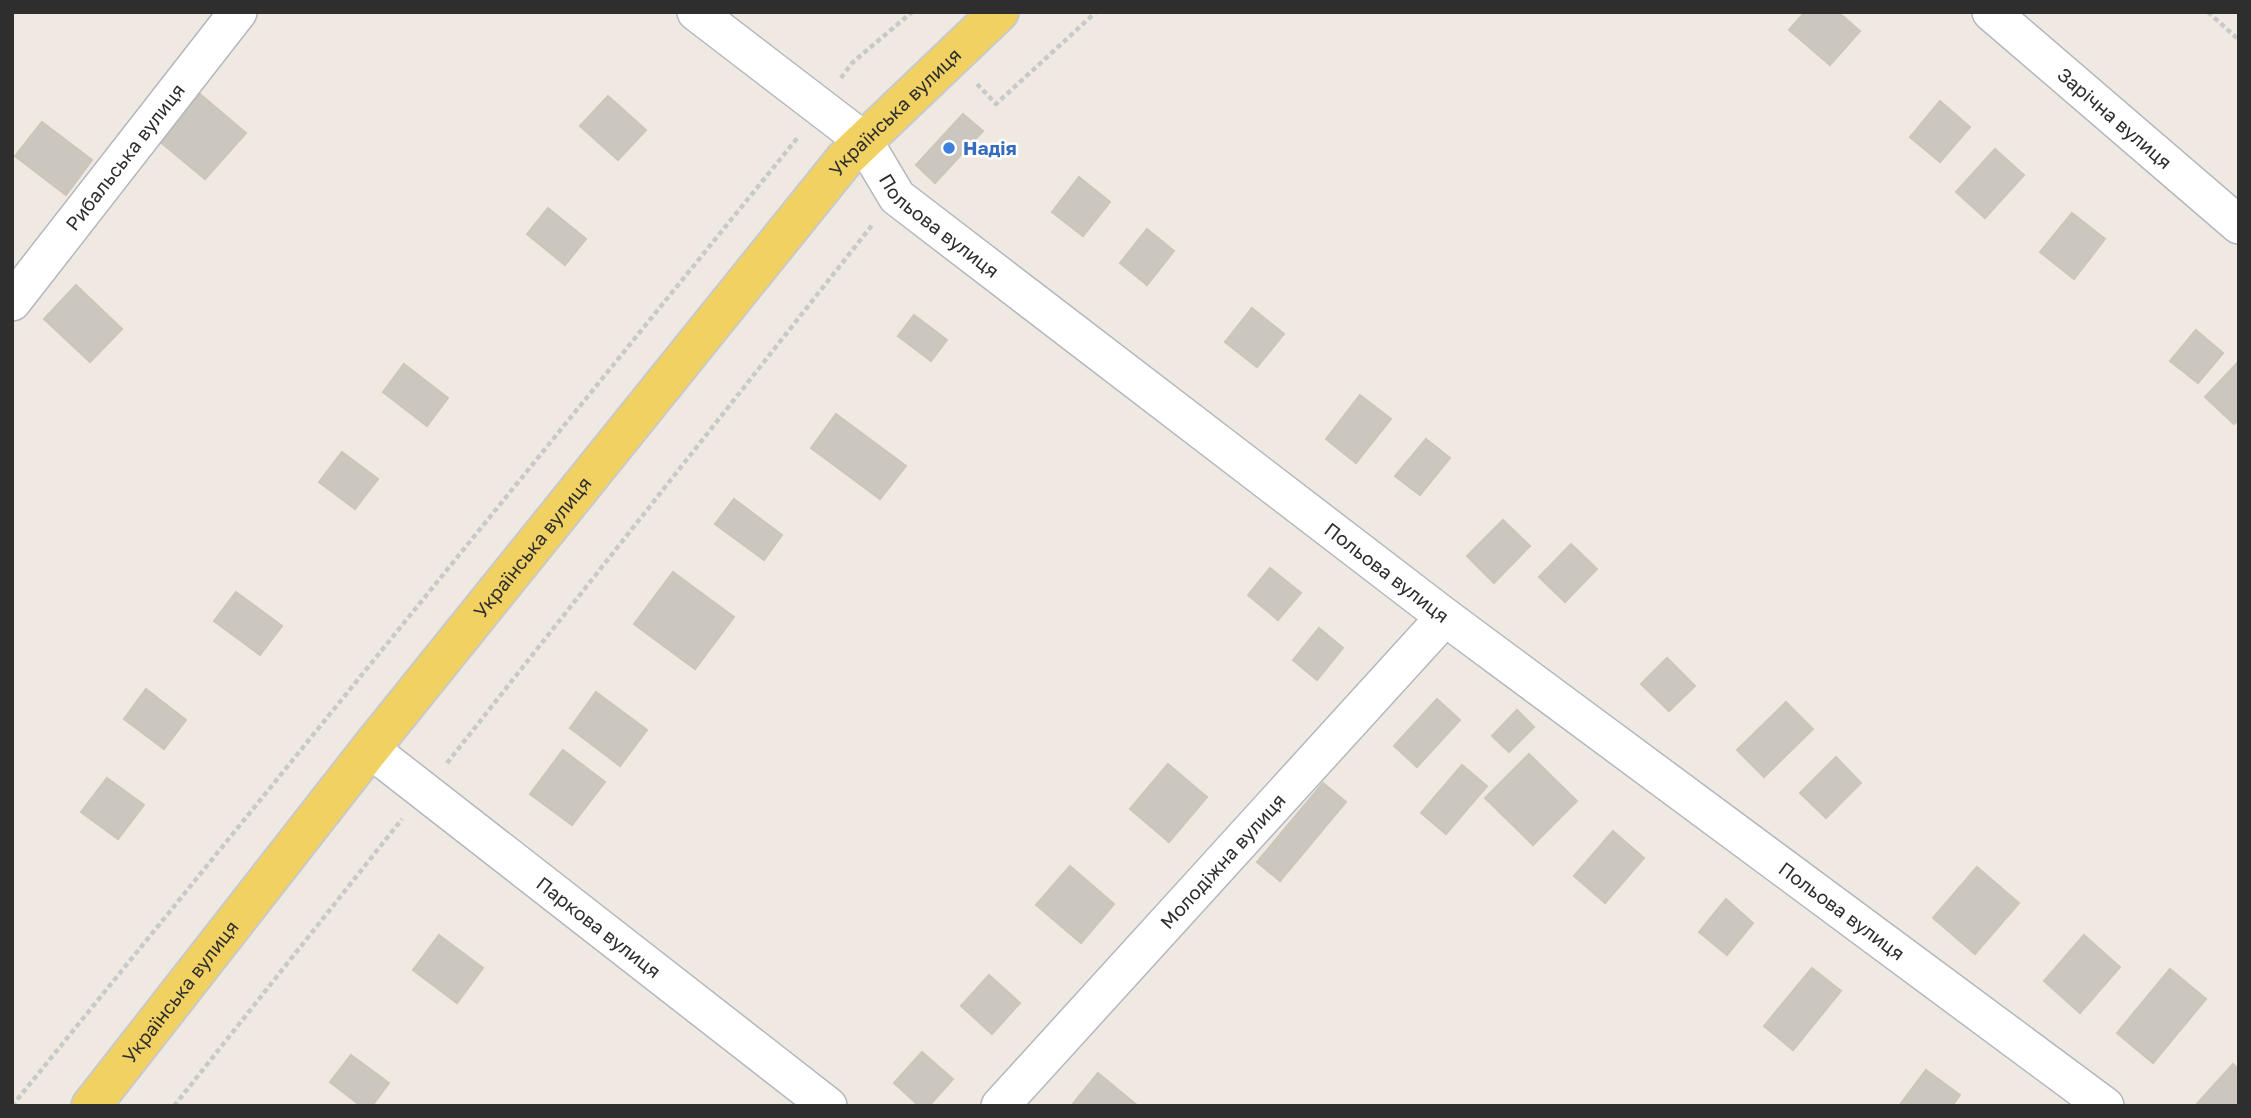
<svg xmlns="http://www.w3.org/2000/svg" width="2251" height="1118" font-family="'Golos Text',sans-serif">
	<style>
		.building { fill: #cbc7bf; stroke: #cbc5ba; stroke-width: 2 }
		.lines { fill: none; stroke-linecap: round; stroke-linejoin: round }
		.minor-casing { stroke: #b4b7c1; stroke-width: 40 }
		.major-casing { stroke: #c9c9c9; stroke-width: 42 }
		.path { stroke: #c9c9c9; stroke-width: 4.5; stroke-dasharray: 5 3.5; stroke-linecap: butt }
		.minor { stroke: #fff; stroke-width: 37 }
		.major { stroke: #f2d163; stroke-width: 38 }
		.shop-dot { fill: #3f7fe0; stroke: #fff; stroke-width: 2.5 }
		.labels { text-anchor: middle; stroke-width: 5; stroke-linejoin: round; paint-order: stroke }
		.street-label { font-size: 19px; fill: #2e2e2e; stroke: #fff }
		.shop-label { font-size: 19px; font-weight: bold; fill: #366cbe; stroke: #fff; text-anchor: start }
	</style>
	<rect width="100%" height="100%" fill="#efe9e1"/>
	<g class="building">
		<polygon points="1805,12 1838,12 1860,31 1830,65 1789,30"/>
		<polygon points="200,94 246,133 205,179 159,141"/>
		<polygon points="608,96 646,130 618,160 580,126"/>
		<polygon points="1940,101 1970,127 1940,162 1910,137"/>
		<polygon points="963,114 983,131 935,183 916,165"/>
		<polygon points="42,122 92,160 66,195 15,156"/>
		<polygon points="1995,149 2024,175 1985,218 1956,192"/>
		<polygon points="1079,177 1110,202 1083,236 1052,212"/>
		<polygon points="548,208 586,239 565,265 527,234"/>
		<polygon points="2072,213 2105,239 2074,279 2040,252"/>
		<polygon points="1147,229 1174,251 1147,285 1120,263"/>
		<polygon points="76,285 122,329 90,362 44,319"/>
		<polygon points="1252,308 1284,334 1257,367 1225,342"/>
		<polygon points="914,315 947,340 931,361 898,336"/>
		<polygon points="2196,330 2223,353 2198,383 2170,361"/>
		<polygon points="2239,361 2239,419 2234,424 2205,397"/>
		<polygon points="404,364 448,398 427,426 383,392"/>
		<polygon points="1360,395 1391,419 1356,463 1326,439"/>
		<polygon points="836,414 906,466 880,499 811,448"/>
		<polygon points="1426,439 1450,458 1420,495 1395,476"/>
		<polygon points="342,452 378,479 355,509 319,482"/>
		<polygon points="734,499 782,535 764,560 715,524"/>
		<polygon points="1503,520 1530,546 1494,583 1467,556"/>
		<polygon points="1571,544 1597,569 1565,602 1539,577"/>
		<polygon points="1270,568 1301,593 1278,620 1248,595"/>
		<polygon points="673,572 734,617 695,669 634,624"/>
		<polygon points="236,592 282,626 260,655 214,621"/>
		<polygon points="1319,628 1343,648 1317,680 1293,660"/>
		<polygon points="1667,658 1695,686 1669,711 1641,684"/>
		<polygon points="146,689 186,720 164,749 124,719"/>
		<polygon points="596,692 647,730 620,766 570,728"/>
		<polygon points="1437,699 1460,720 1417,767 1394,746"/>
		<polygon points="1786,702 1813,729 1764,777 1737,750"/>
		<polygon points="1517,710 1534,727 1509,752 1492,736"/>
		<polygon points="563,750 605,782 572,825 530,794"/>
		<polygon points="1529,754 1577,801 1533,845 1485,798"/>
		<polygon points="1836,757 1861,783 1826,818 1800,793"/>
		<polygon points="1168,764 1207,797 1169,842 1130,809"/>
		<polygon points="1462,765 1487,786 1446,834 1421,813"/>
		<polygon points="107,778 144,805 118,839 81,812"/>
		<polygon points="1323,783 1346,802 1280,881 1257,862"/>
		<polygon points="1613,831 1644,858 1605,903 1574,876"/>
		<polygon points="1070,866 1114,904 1081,943 1036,905"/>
		<polygon points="1977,867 2019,903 1975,954 1933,918"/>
		<polygon points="1726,899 1753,923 1727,955 1699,932"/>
		<polygon points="439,935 483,968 457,1003 413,970"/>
		<polygon points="2084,935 2120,967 2080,1013 2044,981"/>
		<polygon points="1812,968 1841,991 1793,1050 1764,1026"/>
		<polygon points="2170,969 2206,999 2153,1063 2117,1033"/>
		<polygon points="989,975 1020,1003 992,1034 961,1006"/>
		<polygon points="922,1052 953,1079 929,1106 919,1106 894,1083"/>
		<polygon points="351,1055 389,1083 372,1106 361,1106 330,1082"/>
		<polygon points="2233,1064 2239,1070 2239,1106 2195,1106"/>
		<polygon points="1926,1070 1960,1095 1952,1106 1899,1106"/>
		<polygon points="1098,1073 1138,1106 1071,1106"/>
	</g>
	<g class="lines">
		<defs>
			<g id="minor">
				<path id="s1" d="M696,12L863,140L897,197L1445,617L2105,1106"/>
				<path id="s2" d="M1991,12L2239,225"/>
				<path id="s3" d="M12,302L238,12"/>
				<path id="s4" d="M370,749L828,1106"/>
				<path id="s5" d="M1000,1106L1445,617"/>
			</g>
			<g id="major">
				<path id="s6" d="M91,1106L370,749L845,159L999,12"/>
			</g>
		</defs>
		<use href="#minor" class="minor-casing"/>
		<use href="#major" class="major-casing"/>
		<g class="path">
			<polyline points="2208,12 2239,40"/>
			<polyline points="841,78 852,63 912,12"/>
			<polyline points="977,84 996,104 1096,12"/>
			<polyline points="447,763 873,224"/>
			<polyline points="12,1106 799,136"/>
			<polyline points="174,1106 402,819"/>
		</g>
		<use href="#minor" class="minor"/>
		<use href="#major" class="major"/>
	</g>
	<circle class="shop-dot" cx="949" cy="148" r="7"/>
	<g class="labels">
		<g class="street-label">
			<text dy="7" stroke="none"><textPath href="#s6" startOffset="1279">Українська вулиця</textPath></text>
			<text dy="7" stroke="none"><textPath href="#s2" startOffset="163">Зарічна вулиця</textPath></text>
			<text dy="7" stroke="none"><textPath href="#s3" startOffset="184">Рибальська вулиця</textPath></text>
			<text dy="7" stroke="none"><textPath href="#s1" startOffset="327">Польова вулиця</textPath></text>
			<text dy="7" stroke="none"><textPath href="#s6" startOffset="712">Українська вулиця</textPath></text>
			<text dy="7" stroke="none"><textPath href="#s1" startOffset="894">Польова вулиця</textPath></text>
			<text dy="7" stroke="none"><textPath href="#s5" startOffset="331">Молодіжна вулиця</textPath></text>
			<text dy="7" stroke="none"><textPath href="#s1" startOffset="1461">Польова вулиця</textPath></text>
			<text dy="7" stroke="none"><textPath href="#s4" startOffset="290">Паркова вулиця</textPath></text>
			<text dy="7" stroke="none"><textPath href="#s6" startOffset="145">Українська вулиця</textPath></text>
		</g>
		<g class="shop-label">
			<text x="963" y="155">Надія</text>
		</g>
	</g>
	<rect width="2251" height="1118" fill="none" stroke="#2e2e2e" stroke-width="28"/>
</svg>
